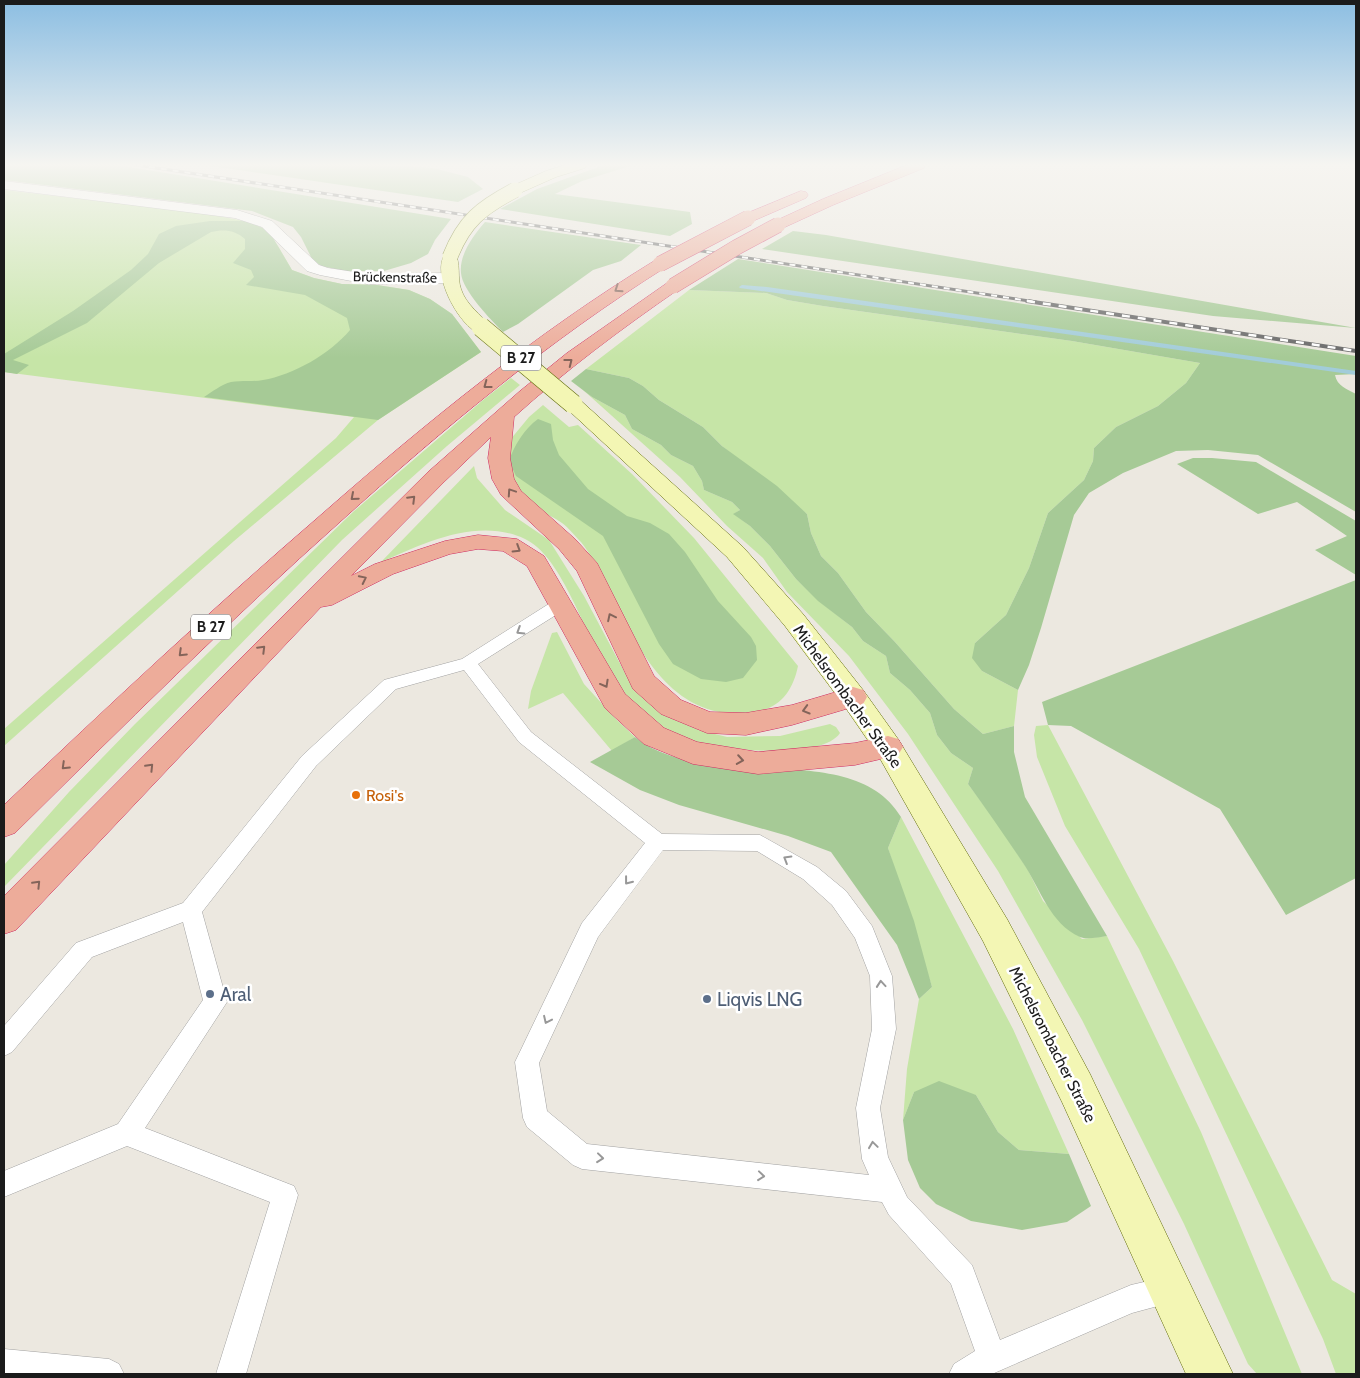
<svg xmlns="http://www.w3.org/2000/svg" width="1360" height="1378" font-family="Cabin,sans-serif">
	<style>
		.grass { fill: #c6e5a7 }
		.forest { fill: #a6ca96 }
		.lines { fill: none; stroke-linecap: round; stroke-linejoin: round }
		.stream { fill: #a2ccd9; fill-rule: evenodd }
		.service-casing { stroke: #a2a2a2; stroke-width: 1 }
		.minor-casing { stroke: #a2a2a2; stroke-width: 1 }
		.secondary-casing { stroke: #606b09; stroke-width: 1 }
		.trunk-casing { stroke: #ce2a62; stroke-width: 1 }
		.service { fill: #fff; fill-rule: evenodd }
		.minor { fill: #fff; fill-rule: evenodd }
		.secondary { fill: #f3f6b4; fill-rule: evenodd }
		.trunk { fill: #edac9a; fill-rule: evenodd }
		.rail-far1-casing { stroke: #696969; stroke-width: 3 }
		.rail-casing { stroke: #696969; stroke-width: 4 }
		.rail-far1 { stroke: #fff; stroke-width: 2; stroke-dasharray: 6; stroke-linecap: butt }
		.rail { stroke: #fff; stroke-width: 2.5; stroke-dasharray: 8; stroke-linecap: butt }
		.secondary-bridge-far1-casing { stroke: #606b09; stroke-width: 16; stroke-linecap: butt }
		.secondary-bridge-casing { stroke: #606b09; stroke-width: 20; stroke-linecap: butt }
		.trunk-bridge-casing { stroke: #ce2a62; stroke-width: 16; stroke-linecap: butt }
		.secondary-bridge-far1 { stroke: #f3f6b4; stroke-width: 15 }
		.secondary-bridge { stroke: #f3f6b4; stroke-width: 19 }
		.trunk-bridge { stroke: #edac9a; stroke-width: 15 }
		.oneway { stroke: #84645a }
		.oneway2 { stroke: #989898 }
		.food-dot { fill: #e8710a; stroke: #fff; stroke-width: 2 }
		.service-dot { fill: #5c6f8a; stroke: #fff; stroke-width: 2 }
		.labels { text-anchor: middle; stroke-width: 5; stroke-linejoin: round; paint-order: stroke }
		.far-street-label { font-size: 14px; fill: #1b1b1b; stroke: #fff }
		.shield { fill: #fff; stroke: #5f5f5f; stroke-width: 1 }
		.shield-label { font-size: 15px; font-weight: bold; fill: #1b1b1b }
		.street-label { font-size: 16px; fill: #1b1b1b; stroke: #fff }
		.food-label { font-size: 16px; fill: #c56008; stroke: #fff; text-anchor: start }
		.near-service-label { font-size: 19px; fill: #4e5e75; stroke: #fff; text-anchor: start }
	</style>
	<rect width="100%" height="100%" fill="#ece8e0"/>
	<g class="grass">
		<polygon points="4,190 202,213 245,221 263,228 278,246 292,270 314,278 342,284 377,285 409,290 430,299 452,314 481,352 378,420 234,541 4,746 4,729 336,438 354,417 4,372"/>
		<polygon points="689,290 766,293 787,300 823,306 1072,341 1200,363 1186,383 1158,406 1116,427 1094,448 1093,461 1084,480 1048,513 1029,568 1006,615 975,643 982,671 1018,690 1014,726 983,734 954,709 895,642 866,612 838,573 821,556 811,533 807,514 722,446 703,427 659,400 643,386 629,378 586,369"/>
		<polygon points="511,378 520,385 447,446 342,540 4,887 4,865 69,792 135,724 353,512 483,400"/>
		<polygon points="582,389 592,397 625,415 632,429 661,445 671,455 693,466 702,481 704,490 732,502 740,510 734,514 750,526 770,546 796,579 819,601 852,627 863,641 886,656 890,673 910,690 930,713 937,735 951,753 973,768 968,784 997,823 1028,870 1043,901 1082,939 1107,936 1201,1132 1302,1374 1257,1374 1248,1364 1184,1224 1082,1020 998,871 908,734 849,656 787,592 763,558 727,526 680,477"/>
		<path d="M543,405L569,427L578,425L632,474L694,538L798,666C793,690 781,708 755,712C673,725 639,650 607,589C599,574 592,555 581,542C575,536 569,528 562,523C552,516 539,511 529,503C520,496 513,483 505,474L510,440L529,417Z"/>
		<path d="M474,466L477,478L505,510L549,540L584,596L632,686L660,713L699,730L727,737L780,736L830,724L836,727L840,733C822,761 716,750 687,740C664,731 640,716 625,697C617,687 608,674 602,663C584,629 560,555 525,539C478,517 423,543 380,563Z"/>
		<polygon points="557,632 584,684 616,719 635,737 612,751 563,693 528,709 531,691 552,633"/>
		<polygon points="1048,725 1173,961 1332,1280 1356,1294 1356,1374 1336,1374 1323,1339 1139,949 1065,826 1037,757 1034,735 1036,726"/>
		<polygon points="901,817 1013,1029 1069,1154 1019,1150 998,1132 976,1095 914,1092 903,1120 907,1069 919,999 932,987 888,848"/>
	</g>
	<g class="forest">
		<polygon points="4,165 116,165 451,219 435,240 428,254 411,263 384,271 345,271 321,266 312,259 301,237 293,227 252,211 4,180"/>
		<polygon points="204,165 380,165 433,168 468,177 483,189 458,202"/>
		<polygon points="604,165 633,165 582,181 555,194 690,212 692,224 670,236 500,209 537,189"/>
		<path d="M210,221H245L263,228L272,236L292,270L314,278L342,284L377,285L409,290L430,299L452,314L481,352L378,420L204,397C212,392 222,384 231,382C242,380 253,382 263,380C293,375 330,354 350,330L347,318L305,295L246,285L254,277L251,270L233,263L245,249V239C235,230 224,229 211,232L159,263L87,323L13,360L29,365L17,374L4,372V354L73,311L131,270L148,254L159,234L176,226Z"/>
		<path d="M485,222L641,245L621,261L593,270L518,324L503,332C491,320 462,290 461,273C459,254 474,235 485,222Z"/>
		<polygon points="793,231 826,235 1356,328 1213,316 762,249"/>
		<path d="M738,259L1356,356V374L1335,375C1337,386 1347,389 1356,394V512L1258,455L1208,450L1176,451L1123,473L1089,493L1074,515L1041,628L1029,665L1018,690L982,671L972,658L975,643L1006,615L1029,568L1048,513L1084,480L1093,461L1094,448L1116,427L1158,406L1186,383L1200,363L1072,341L823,306L787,300L766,293L689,290Z"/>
		<path d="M586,369L629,378L643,386L659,400L703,427L722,446L777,486L807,514L811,533L821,556L838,573L866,612L895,642L954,709L983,734L1014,726V752L1025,797L1107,936C1099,937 1087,940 1080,937C1050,924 1040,888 1023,863C1005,836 987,810 968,784L973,768L951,753L937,735L930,713L910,690L890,673L886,656L863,641L852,627L818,601L796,579L770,546L750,526L733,514L740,510L732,502L704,490L702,481L693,466L671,455L661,445L632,429L625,415L592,397L571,381Z"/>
		<path d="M538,419L551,424L553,440L559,455L588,489L627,516L650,523L669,534L685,552L718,601L751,637L756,646L757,660L743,678L726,682L701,679L673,664L659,644L603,536L516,476L509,461C514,446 524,429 538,419Z"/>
		<polygon points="1193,458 1212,458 1256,462 1356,521 1356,575 1315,550 1347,536 1297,502 1258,514 1177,464"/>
		<polygon points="1356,580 1356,878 1286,915 1220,809 1071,726 1048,725 1042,702"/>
		<path d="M635,737C706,795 853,736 901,817L888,848L914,921L932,987L919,999L897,945L831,852L788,836L679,805L640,790L590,762Z"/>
		<polygon points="939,1081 976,1095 998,1132 1019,1150 1069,1154 1091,1206 1067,1222 1022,1230 971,1221 936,1204 920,1188 908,1160 903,1120 914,1092"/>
	</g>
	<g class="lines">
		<polygon class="stream" points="742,285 767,287 1356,371 1356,375 740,288 739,287"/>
		<defs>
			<g id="service">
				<path d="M561,599L567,600L569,604L567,608L478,664L531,732L662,834L760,835L817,867L846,891L872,926L892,976L896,1029L880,1108L888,1157L907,1197L972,1265L1000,1340L1131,1285L1170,1276L1180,1280L1184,1290L1180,1300L1132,1313L992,1374H949L954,1364L975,1351L951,1284L889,1215L882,1202L582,1169L573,1165L527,1127L523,1118L515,1062L582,923L645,843L519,742L464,670L396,689L316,766L202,912L227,1002L145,1128L294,1186L298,1195L246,1374H216L270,1202L127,1146L4,1197V1171L118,1124L203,1000L183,922L92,957L12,1052L4,1056V1026L76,943L183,903L302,756L384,680L462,659L555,600ZM663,850L757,851L803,879L832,905L855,938L870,976L872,1029L856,1108L862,1159L869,1175L587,1144L547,1111L539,1063L598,937Z"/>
				<polygon points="4,1349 109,1359 119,1364 124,1374 4,1374"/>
			</g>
			<polygon id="minor" points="4,181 237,210 272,221 319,265 328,268 367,274 449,273 455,275 457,278 455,281 449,283 367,284 320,275 307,271 262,227 235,218 4,189"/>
			<g id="secondary">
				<polygon points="565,165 586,165 585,168 556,177 520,193 515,194 508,190 510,187 546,171"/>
				<path d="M450,252L455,254C461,262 457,278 461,289C466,305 481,314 490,327L487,331C483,332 479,333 475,331C457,321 431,273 445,254Z"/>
				<polygon points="573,398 580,400 743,547 803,614 863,690 898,739 1007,919 1090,1074 1233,1374 1186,1374 1062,1102 983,941 878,755 843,704 785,626 727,557 566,408 563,404 566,400"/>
			</g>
			<g id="trunk">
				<polygon points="907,165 925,165 924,168 833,205 783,228 773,228 771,225 773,222 823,199"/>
				<polygon points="801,191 806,192 808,195 806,198 753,221 743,221 741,218 743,215"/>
				<path d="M660,259L666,261L668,264L666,267C548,341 444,428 341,521C229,621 122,727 15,833L4,837V805C108,706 213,608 322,514C427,422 535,334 654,261Z"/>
				<path d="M673,281L679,283L681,286L679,289C621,329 566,370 514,417L510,458L514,479L521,491L575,539L597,563L654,676L681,700L710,712L746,713L792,705L853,687L863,690L867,697L863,704L792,725L746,735L707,733L661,714L633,689L577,571L559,549L501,495L492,479L488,458L491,437L444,482L351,576L375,564L445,541L478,535L517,539L544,556L625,694L664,728L697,742L758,752L855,743L888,736L898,739L903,747L898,755L855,765L758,774L693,764L644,744L605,708L527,566L503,551L478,549L450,554L393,574L332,605L321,607L16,930L4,934V896L260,639L428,472L520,391L567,353L667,283Z"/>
			</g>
		</defs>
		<use href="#service" class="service-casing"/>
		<use href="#minor" class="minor-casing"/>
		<use href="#secondary" class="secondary-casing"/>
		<use href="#trunk" class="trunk-casing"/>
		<use href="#service" class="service"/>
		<use href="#minor" class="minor"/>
		<use href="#secondary" class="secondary"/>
		<use href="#trunk" class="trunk"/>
		<defs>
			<polyline id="rail-far1" points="137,165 1036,302"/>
			<polyline id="rail" points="1027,301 1356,351"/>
		</defs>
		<use href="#rail-far1" class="rail-far1-casing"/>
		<use href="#rail" class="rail-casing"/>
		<use href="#rail-far1" class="rail-far1"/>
		<use href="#rail" class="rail"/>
		<defs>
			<path id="secondary-bridge-far1" d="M450,257C464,221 481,208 515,190"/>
			<polyline id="secondary-bridge" points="481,327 573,404"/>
			<g id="trunk-bridge">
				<polyline points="660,264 748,218"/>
				<polyline points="673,286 737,247 778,225"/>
			</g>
		</defs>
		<use href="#secondary-bridge-far1" class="secondary-bridge-far1-casing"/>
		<use href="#secondary-bridge" class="secondary-bridge-casing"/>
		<use href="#trunk-bridge" class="trunk-bridge-casing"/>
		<use href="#secondary-bridge-far1" class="secondary-bridge-far1"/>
		<use href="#secondary-bridge" class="secondary-bridge"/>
		<use href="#trunk-bridge" class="trunk-bridge"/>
	</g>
	<defs><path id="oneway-chevron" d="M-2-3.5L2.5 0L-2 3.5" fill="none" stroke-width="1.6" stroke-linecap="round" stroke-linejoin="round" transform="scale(1.25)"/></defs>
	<g class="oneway">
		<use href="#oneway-chevron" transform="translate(618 289) rotate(146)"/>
		<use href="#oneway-chevron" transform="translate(569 362) rotate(-38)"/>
		<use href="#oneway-chevron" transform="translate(487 385) rotate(143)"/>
		<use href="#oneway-chevron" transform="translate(511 492) rotate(-124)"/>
		<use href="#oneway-chevron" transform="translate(354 497) rotate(139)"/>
		<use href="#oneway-chevron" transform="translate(412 499) rotate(-45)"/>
		<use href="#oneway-chevron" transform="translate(517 549) rotate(32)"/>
		<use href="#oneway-chevron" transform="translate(363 579) rotate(-26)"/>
		<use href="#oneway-chevron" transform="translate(611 617) rotate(-116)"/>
		<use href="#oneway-chevron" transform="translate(262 649) rotate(-45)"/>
		<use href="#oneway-chevron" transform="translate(182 653) rotate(136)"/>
		<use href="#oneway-chevron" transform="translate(605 684) rotate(61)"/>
		<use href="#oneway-chevron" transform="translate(806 710) rotate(164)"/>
		<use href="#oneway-chevron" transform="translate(740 760) rotate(9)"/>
		<use href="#oneway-chevron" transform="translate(65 766) rotate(136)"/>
		<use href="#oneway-chevron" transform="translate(150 767) rotate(-46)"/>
		<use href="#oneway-chevron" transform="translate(37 884) rotate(-46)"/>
	</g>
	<g class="oneway2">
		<use href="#oneway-chevron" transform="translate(520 631) rotate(148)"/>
		<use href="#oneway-chevron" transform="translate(787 859) rotate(-149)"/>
		<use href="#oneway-chevron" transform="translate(628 881) rotate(128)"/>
		<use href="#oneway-chevron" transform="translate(881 984) rotate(-95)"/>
		<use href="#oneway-chevron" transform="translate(547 1020) rotate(115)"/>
		<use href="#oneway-chevron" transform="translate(873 1145) rotate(-98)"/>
		<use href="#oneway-chevron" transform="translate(600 1158) rotate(6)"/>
		<use href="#oneway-chevron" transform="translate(761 1176) rotate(6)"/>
	</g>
	<linearGradient id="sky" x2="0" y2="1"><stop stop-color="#8cbee2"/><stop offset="0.46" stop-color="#f6f5f1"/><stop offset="1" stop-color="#f6f5f1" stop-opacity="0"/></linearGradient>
	<rect width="1360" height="358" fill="url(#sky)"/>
	<circle class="food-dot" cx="356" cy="795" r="5"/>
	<g class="service-dot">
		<circle cx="210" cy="994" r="5"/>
		<circle cx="707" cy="999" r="5"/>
	</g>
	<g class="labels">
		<g class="far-street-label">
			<text transform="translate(395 277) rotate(1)" y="5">Brückenstraße</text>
		</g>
		<g class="shield">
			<rect x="501" y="345.5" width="40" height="25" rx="4"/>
			<rect x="191" y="614.5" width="40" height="25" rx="4"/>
		</g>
		<g class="shield-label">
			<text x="521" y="363">B 27</text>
			<text x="211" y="632">B 27</text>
		</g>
		<g class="street-label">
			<text transform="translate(848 696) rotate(54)" y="6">Michelsrombacher Straße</text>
			<text transform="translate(1053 1044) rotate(63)" y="6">Michelsrombacher Straße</text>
		</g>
		<g class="food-label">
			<text x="366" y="801">Rosi's</text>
		</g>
		<g class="near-service-label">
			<text x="220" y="1001">Aral</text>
			<text x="717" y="1006">Liqvis LNG</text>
		</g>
	</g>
	<rect width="1360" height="1378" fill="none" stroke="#1b1b1b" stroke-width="10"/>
</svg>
